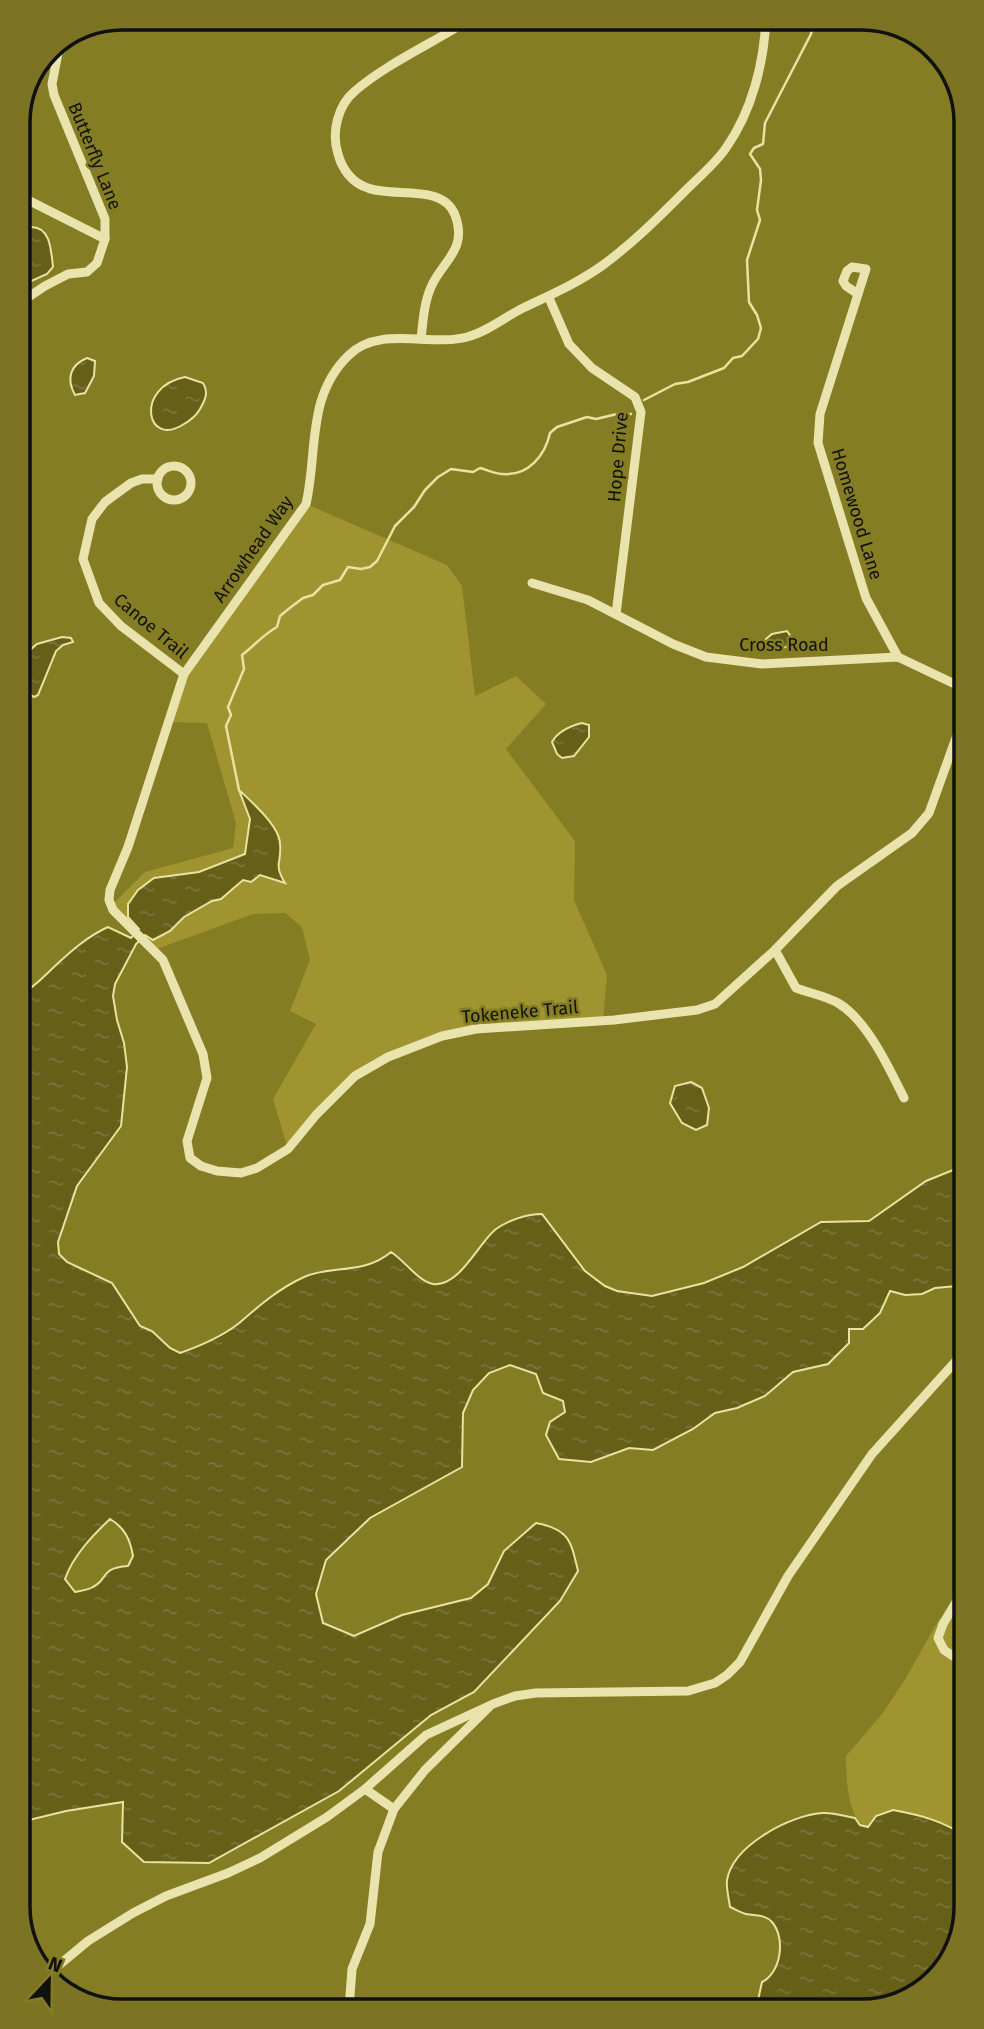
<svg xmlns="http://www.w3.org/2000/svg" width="984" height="2029" font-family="'Fira Sans',sans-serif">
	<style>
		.green { fill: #9f9430 }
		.water { fill: url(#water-ripples); stroke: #eae2a1; stroke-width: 2; fill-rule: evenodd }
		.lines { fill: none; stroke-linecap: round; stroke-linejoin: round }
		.stream { stroke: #eae2a1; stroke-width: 2.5 }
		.street { stroke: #e9e3ad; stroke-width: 9 }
		.labels { text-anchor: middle; stroke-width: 5; stroke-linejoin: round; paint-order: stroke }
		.street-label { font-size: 18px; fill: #111; stroke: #857d23 }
		.rim { fill: none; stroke: #111; stroke-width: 3.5 }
	</style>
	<defs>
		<pattern id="water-ripples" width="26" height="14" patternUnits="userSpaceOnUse" patternTransform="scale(1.75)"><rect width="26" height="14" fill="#655f18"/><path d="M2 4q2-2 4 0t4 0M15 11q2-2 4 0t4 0" fill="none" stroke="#7a7540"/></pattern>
	</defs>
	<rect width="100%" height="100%" fill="#857d23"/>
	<g class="green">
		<polygon points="306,504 447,565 462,586 475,696 516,676 546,704 506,749 575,841 574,900 607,975 603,1021 442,1036 355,1076 288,1149 273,1099 316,1024 290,1011 310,960 302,927 285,913 253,914 154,950 111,906 145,872 233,848 236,823 207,723 168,722 184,674"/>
		<path d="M959,1611H965L966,1837L953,1828L872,1821L868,1827C847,1821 846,1776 846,1756L882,1714L906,1678L939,1619Z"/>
	</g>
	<g class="water">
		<path d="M31,227C51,227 51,251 53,267L47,274L18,287V235Z"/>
		<path d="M87,358L95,361L94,376L85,393L75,395C66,379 70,365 87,358Z"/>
		<path d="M185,377L203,383C209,393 205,400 200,409C196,416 191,420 184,424C146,449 134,387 185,377Z"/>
		<polygon points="787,631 791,637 787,647 774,648 767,645 766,639 772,634"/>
		<polygon points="62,637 71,638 73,642 63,645 56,651 38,695 34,697 25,691 20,692 21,658 37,644"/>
		<path d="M582,723L589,725V737L574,756L562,758L557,754L552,742C558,731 570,726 582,723Z"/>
		<path d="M239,790C252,802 280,827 280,844C282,864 273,863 285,883L260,875L251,882L243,880L221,899L212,901L184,917L170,931L153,940L145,935L136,944L115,984L113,996L117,1020L124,1043L127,1067L121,1126L77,1186L58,1242L59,1254L67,1262L112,1283L140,1326L152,1331L170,1348L180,1353C200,1346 221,1337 238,1324C259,1306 278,1289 304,1277C331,1265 364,1275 391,1252C404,1260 419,1282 433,1284C460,1287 479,1242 496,1229C509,1220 527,1214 542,1214L585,1271L605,1286L617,1291L652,1296L704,1283L743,1267L821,1222L869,1221L926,1181L963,1166L964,1257L961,1255L959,1259L964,1264V1282L957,1286L935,1288L922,1294L905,1295L890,1291L880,1313L863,1329H849V1343L828,1364L793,1372L765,1396L737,1408L715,1413L693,1429L653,1450L629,1448L591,1462L559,1459L546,1435L550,1422L565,1412L563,1401L543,1393L536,1374L510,1365L489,1373L473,1390L463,1413L462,1467L370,1518L326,1560L316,1594L323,1623L354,1636L402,1615L471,1598L488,1584L504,1551L536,1523C569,1529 571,1541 578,1571L560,1601L474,1692L431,1715L339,1791L209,1863L144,1862L122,1842L123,1802L66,1811L25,1821L21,994C34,988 44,976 55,966C71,951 88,936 108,927L131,938L139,929L128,917V904L138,890L154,878L199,872L245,854L250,819ZM110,1519C125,1528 130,1539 133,1556L128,1566C99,1568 109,1579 93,1587C88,1590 80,1591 75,1592L65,1579C73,1556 92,1536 110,1519Z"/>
		<polygon points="691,1082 702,1088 709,1108 707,1125 696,1130 682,1123 670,1103 675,1086"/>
		<path d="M893,1810C920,1815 944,1821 966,1837V1907L949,1965L902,2004L757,2005L762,1982C781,1973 786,1938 772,1922C765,1914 755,1916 746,1914C741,1913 735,1909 730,1907C729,1899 726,1888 727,1880C733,1845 791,1815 822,1813C832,1812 844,1816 855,1818L860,1825L868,1827L876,1816Z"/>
	</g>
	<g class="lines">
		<g class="stream">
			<polyline points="644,400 675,384 688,382 724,368 733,358 742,356 758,339 761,328 757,315 749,302 747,260 760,220 757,210 761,180 760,169 750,154 754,148 763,144 765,123 811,34 813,23"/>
			<path d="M239,790L226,726L231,715L228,707L244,669L242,655C254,646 265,633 277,627L280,616L291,607L303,598L313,595L323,585L340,580L348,567L361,569L370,567L377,561L395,526L414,507L425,490L438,477L451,469L473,472L480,468C488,470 495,474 503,474C528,476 545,456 550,433L557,427L587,417L596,419L617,414H631"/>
		</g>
		<g class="street">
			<path d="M766,18C764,63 752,111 726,148C715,164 699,177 686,190C659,217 633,243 603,265C578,283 550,295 523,308C505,317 487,332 467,337C431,347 379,325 349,355C306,396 318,452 306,504L184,674L128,847L110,890L109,900L113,910L163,960L203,1054L207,1078L187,1141L190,1158L201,1166L217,1171L241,1173L257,1168L288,1149L316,1115L355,1076L388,1057L442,1036L476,1029L614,1020L697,1010L715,1004L775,950L837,886L912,833L929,813L961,724"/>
			<polyline points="60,43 52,84 54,95 105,219 105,239"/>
			<polyline points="18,195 105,239 97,263 87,272 68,274 45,286 18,304"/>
			<polyline points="858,294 846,286 843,281 847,271 852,267 866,269 820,414 818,443 866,598 898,657"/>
			<polyline points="549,298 569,344 592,368 635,397 641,412 616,614"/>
			<path d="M421,339C423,321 424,303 431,287C443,260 468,250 455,215C443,183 393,198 368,188C352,183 342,169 338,154C331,132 338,105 355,91C381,68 424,47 454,29L468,18"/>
			<circle cx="174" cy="483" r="17"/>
			<polyline points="158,479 142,479 131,483 105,502 92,519 83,559 99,603 121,626 184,674"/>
			<polyline points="532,583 588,600 673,644 706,657 762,664 898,657 961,687"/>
			<path d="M775,950L796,988C809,993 826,996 838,1003C867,1020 889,1068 904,1098"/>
			<polyline points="965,1587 943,1624 938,1638 944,1650 965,1664"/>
			<polyline points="365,1789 394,1809"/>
			<polyline points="52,1972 66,1993"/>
			<polyline points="47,1975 88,1941 133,1913 166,1896 228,1873 260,1858 327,1817 365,1789 426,1735 493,1704 515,1696 536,1693 688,1691 715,1683 727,1675 740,1662 788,1576 872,1454 964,1352"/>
			<polyline points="349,2009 352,1969 370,1924 378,1852 394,1809 425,1770 489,1707"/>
		</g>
	</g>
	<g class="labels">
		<g class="street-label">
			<text transform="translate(95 156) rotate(68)" y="6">Butterfly Lane</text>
			<text transform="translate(618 457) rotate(-85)" y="6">Hope Drive</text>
			<text transform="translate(857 514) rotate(73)" y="6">Homewood Lane</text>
			<text transform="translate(253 549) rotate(-55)" y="6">Arrowhead Way</text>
			<text transform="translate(151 626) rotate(40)" y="6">Canoe Trail</text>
			<text x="784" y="651">Cross Road</text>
			<text transform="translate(520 1012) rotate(-5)" y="6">Tokeneke Trail</text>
		</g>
	</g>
	<path d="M0 0H984V2029H0ZM122 30H862A92 92 0 0 1 954 122V1907A92 92 0 0 1 862 1999H122A92 92 0 0 1 30 1907V122A92 92 0 0 1 122 30Z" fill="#7c7422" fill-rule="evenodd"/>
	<path class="rim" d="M122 30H862A92 92 0 0 1 954 122V1907A92 92 0 0 1 862 1999H122A92 92 0 0 1 30 1907V122A92 92 0 0 1 122 30Z"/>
	<g transform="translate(49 1980) rotate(22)" stroke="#857d23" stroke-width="5" paint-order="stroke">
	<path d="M0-5L12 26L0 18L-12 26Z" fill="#111111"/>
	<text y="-10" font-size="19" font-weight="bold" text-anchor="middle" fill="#111111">N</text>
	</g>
</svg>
